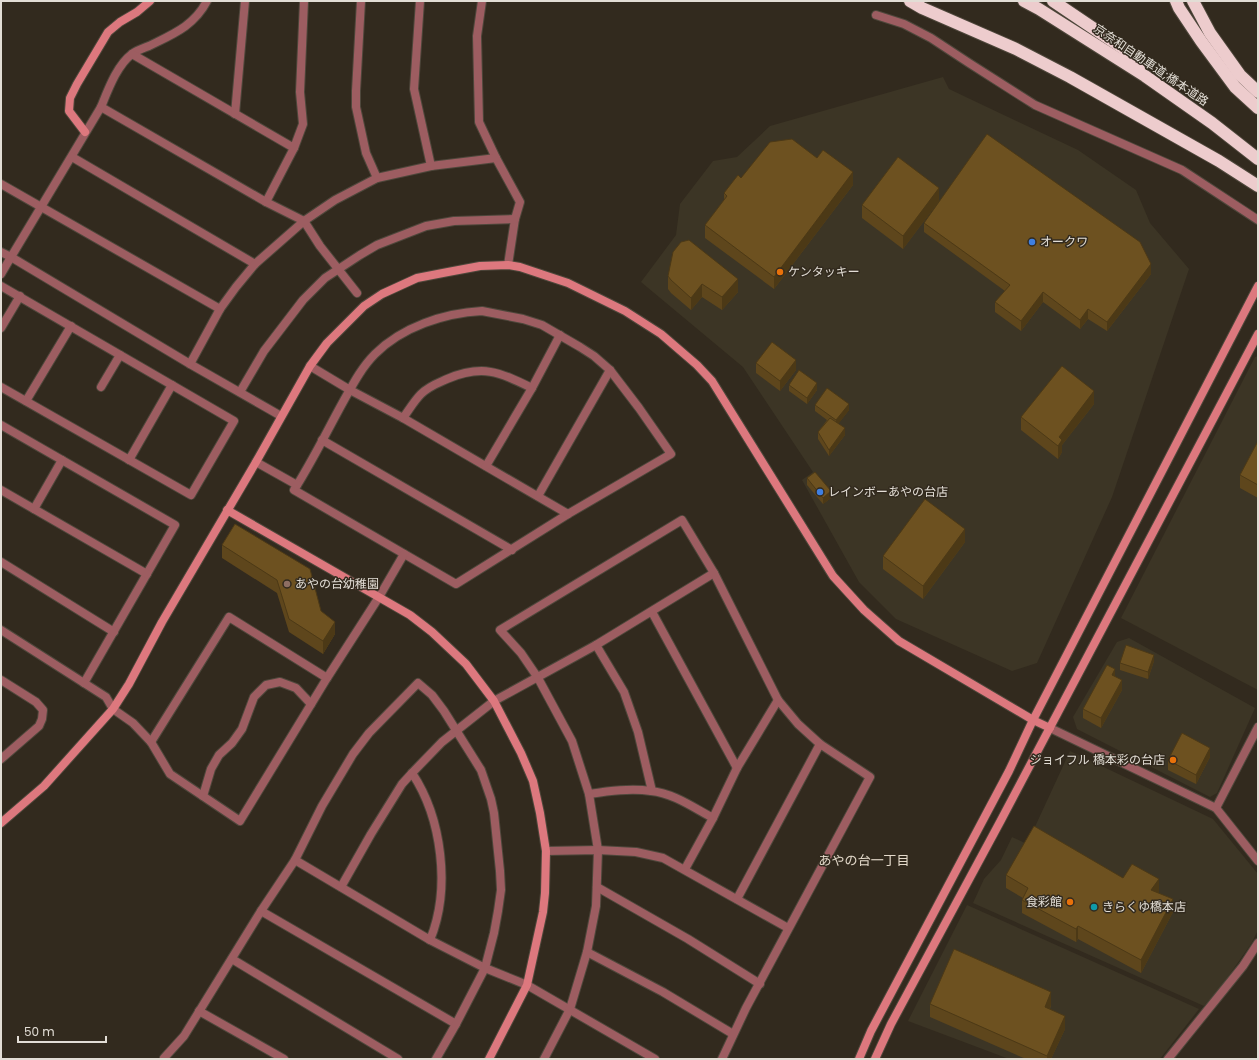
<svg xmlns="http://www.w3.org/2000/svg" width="1259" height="1060" font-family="Poppins,'Noto Sans JP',sans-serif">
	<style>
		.commercial { fill: #3c3525 }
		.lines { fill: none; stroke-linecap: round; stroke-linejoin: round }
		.street-casing { stroke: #4e473b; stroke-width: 10 }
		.secondary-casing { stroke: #4e473b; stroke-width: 10 }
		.highway-casing { stroke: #4e473b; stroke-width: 14 }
		.street { stroke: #9d5d61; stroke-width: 8 }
		.secondary { stroke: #dd787e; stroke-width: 8 }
		.highway { stroke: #edcccd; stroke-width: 12 }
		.wall { fill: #5e461c }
		.shaded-wall { fill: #4c3916 }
		.building { fill: #6d5120; stroke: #4c3916 }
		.shop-dot { fill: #3f7fe0; stroke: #322a1e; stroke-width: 1.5 }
		.food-dot { fill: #e8710a; stroke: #322a1e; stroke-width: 1.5 }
		.education-dot { fill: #8d6e63; stroke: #322a1e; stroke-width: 1.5 }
		.culture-dot { fill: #0f9aa8; stroke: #322a1e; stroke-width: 1.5 }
		.labels { text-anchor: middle; stroke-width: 3; stroke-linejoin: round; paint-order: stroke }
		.street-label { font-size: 12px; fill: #e2ddd5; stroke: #322a1e }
		.poi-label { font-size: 12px; fill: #e2ddd5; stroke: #322a1e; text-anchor: start }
		.neighbourhood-label { font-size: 13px; fill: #e3d9ca; stroke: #322a1e }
	</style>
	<rect width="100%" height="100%" fill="#322a1e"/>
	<g class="commercial">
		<polygon points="943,77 949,89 1078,150 1136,190 1150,223 1189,269 1112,497 1037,663 1012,671 896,619 859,582 802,480 813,472 743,367 641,282 676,235 680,204 713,161 737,157 770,126"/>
		<polygon points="1258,356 1258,690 1121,618 1255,357"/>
		<polygon points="1129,638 1255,708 1217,793 1210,797 1077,729 1073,717 1117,642"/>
		<polygon points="1070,751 1213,819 1258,874 1258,930 1251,944 1218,991 1204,1006 973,903 984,879 1001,860 1012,837 1027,844"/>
		<polygon points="967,905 1199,1009 1160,1059 1009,1059 908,1021"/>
	</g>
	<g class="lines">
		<defs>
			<g id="street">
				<path d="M207,1C194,26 173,34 149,46C144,48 137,50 132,54C117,65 108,90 101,107L11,257L190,364L281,416"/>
				<polyline points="361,1 356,91 356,107 366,153 377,178"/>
				<polyline points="420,1 414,89 431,166"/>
				<polyline points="482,1 477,36 479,122 496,158 520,202 515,219 508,265"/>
				<polyline points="876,15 904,24 931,38 969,63 1035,105 1182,170 1258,220"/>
				<polyline points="132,54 294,148"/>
				<polyline points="101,107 266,202 304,221 320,246 357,293"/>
				<polyline points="235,114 245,1"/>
				<polyline points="72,157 255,264"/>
				<polyline points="1,184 220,309"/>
				<polyline points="266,202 294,148 303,124 300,92 304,1"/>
				<polyline points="1,252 11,257 1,274"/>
				<polyline points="1,286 234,421 191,495 1,387"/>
				<path d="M482,311L523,319L542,325L580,347L594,356L610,370L639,408L671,454L568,514L456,584L294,490C312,462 327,431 343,402C352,386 361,368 375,354C402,327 444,313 482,311Z"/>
				<polyline points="1,328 20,296"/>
				<polyline points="190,364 220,309 236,287 255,264 304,221 335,200 377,178 431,166 496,158"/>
				<polyline points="310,366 350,390 403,418 568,514"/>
				<polyline points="101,387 120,355"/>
				<polyline points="240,392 264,351 303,300 325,278 360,255 377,245 426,226 454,221 515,219"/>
				<polyline points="26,401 71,326"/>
				<path d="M403,418C409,410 414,401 421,394C429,386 438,383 447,379C483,364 499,372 532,388"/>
				<polyline points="1,425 175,525 84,683"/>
				<polyline points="322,440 512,550"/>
				<polyline points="129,460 172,385"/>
				<polyline points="256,462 297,485"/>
				<polyline points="486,466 532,388 560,335"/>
				<polyline points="1,490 147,574"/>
				<polyline points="538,496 610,370"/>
				<polyline points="34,509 62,460"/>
				<polyline points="1,562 114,632"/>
				<polyline points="652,612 737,768"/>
				<polyline points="1,630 106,697 113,709 133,723 151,742 170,774 240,821 327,678 379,597 404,554"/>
				<polyline points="596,645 624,692 638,732 652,791"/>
				<polyline points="1,680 36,702 43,710 42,719 39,726 1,759"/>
				<polyline points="1050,728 1216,808 1258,861"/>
				<polyline points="151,742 229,617 327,678"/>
				<path d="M412,773C442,818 451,889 430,940"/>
				<path d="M589,794C609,791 631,788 651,791C673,793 694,808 713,818"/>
				<polyline points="203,796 211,769 219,755 232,743 242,729 254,697 266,685 280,682 296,688 311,704"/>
				<polyline points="1216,808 1258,727"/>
				<polyline points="546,851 598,850 636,852 663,858 788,928"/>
				<polyline points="295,860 430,940 485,968 527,985 655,1059"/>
				<polyline points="685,869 713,818 737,768 778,700"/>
				<polyline points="341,887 371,834 402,784 412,773 442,742 494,701 596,645 714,573"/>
				<polyline points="597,887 688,939 760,984"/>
				<polyline points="737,899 820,744"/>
				<polyline points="261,911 456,1024"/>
				<polyline points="587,952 663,992 733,1034"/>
				<polyline points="232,959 398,1059"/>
				<polyline points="199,1011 284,1059"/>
				<polyline points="165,1059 164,1058 184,1036 261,911 295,860 322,806 353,754 369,733 418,683 432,695 444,711 481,770 491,799 494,813 500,871 501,890 498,911 494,933 485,968 456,1024 436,1059"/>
				<polyline points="544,1059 570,1009 587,952 596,906 598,850 589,794 572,741 538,678 521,653 500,630 682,520 714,573 778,700 798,724 820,744 870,777 746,1008 722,1059"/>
				<polyline points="1168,1059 1243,966 1258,943"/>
			</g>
			<g id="secondary">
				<polyline points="85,132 69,111 70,98 77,84 108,32 120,22 137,12 150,1"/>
				<polyline points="227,510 410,615 432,632 466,664 494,701 521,753 533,781 540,813 546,851 545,893 543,912 527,985 489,1059"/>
				<polyline points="1,823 44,786 113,709 129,684 162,622 256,462 310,366 327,343 364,306 382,294 417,278 448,272 480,266 508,265 520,267 568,283 625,311 661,334 697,365 712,381 833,576 864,610 899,641 1033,720 1050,728"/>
				<polyline points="859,1059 871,1031 1009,771 1033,720 1258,286"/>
				<polyline points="875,1059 891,1024 1000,822 1258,334"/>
			</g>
			<g id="highway">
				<polyline points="910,1 922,8 1016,49 1070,77 1219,161 1258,186"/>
				<polyline points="1024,1 1039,9 1145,76 1212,123 1258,159"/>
				<polyline points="1053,1 1124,49 1139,69"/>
				<polyline points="1176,1 1179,8 1201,41 1235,87 1258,108"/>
				<polyline points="1193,1 1210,33 1240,75 1258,92"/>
			</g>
		</defs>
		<use href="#street" class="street-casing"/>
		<use href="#secondary" class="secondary-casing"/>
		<use href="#highway" class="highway-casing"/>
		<use href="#street" class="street"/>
		<use href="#secondary" class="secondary"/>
		<use href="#highway" class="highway"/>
	</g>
	<g class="wall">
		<polygon points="817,158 853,185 774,289 705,238 705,225 724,201 724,193 741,178"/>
		<polygon points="939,201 903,249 862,218 862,205"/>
		<polygon points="924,223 1151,274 1107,331 1088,319 1080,329 1043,302 1021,331 995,312 995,302 1005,291 924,232"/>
		<polygon points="668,276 738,292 722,310 702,297 691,310 671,293 668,289"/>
		<polygon points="756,363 796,370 780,391 756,373"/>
		<polygon points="789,385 817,390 807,404 789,391"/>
		<polygon points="1094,404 1062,445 1062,452 1058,459 1021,430 1021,417"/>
		<polygon points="815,405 849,410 838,424 845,435 829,456 818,439 818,432 827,420 815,411"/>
		<polygon points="1258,441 1258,498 1240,488 1240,475"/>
		<polygon points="807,478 831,498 823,504 807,485"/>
		<polygon points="235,524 321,611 335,634 323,654 289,632 277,593 222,558 222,545"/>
		<polygon points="965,542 923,599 883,569 883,556"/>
		<polygon points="1154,661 1148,679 1120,670 1120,663"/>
		<polygon points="1115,676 1122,690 1101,728 1083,718 1083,709"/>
		<polygon points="1210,757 1196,784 1168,770 1168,760"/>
		<polygon points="1006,875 1123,878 1159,892 1158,893 1173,912 1141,973 1078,939 1076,942 1022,913 1022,900 1023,898 1006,888"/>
		<polygon points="930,1004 1051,1005 1050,1009 1065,1029 1051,1059 1026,1059 930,1017"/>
	</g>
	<g class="shaded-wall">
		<polygon points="853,172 853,185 774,289 774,277"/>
		<polygon points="939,188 939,201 903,249 903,236"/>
		<polygon points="1151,264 1151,274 1107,331 1107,322"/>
		<polygon points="738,279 738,292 722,310 722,297"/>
		<polygon points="702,284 702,297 691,310 691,298"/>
		<polygon points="1043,292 1043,302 1021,331 1021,321"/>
		<polygon points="1088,309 1088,319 1080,329 1080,320"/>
		<polygon points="796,360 796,370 780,391 780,381"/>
		<polygon points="817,383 817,390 807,404 807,398"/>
		<polygon points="1094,391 1094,404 1062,445 1062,452 1058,459 1058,446 1059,437"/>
		<polygon points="849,404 849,410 836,427 836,420"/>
		<polygon points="845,428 845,435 829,456 829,450"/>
		<polygon points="831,491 831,498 823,504 823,498"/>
		<polygon points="965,529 965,542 923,599 923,586"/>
		<polygon points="335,622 335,634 323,654 323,641"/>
		<polygon points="1154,655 1154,661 1148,679 1148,672"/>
		<polygon points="1115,669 1115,679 1112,675"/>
		<polygon points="1122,680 1122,690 1101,728 1101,718"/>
		<polygon points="1210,748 1210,757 1196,784 1196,775"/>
		<polygon points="1159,879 1159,892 1151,902 1151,890"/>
		<polygon points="1173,899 1173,912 1141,973 1141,960"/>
		<polygon points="1078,926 1078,939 1076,942 1076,929"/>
		<polygon points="1051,992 1051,1005 1045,1020 1045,1007"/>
		<polygon points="1065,1016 1065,1029 1051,1059 1047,1059 1047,1056"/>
	</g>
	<g class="building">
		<polygon points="987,134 1140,242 1151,264 1107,322 1088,309 1080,320 1043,292 1021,321 995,302 1010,285 924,223"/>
		<polygon points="792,139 817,158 823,150 853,172 774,277 705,225 727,196 724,193 738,175 741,178 770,142"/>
		<polygon points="898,157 939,188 903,236 862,205"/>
		<polygon points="689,240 738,279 722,297 702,284 691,298 671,280 668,276 673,252 681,242"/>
		<polygon points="772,342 796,360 780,381 756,363"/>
		<polygon points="1062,366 1094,391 1059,437 1062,440 1058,446 1021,417"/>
		<polygon points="799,370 817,383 807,398 789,385"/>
		<polygon points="827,388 849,404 836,420 815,405"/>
		<polygon points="830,418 845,428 829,450 818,432"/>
		<polygon points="1258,441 1258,485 1240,475"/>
		<polygon points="815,472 831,491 823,498 807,478"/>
		<polygon points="925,499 965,529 923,586 883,556"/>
		<polygon points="235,524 310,569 321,611 335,622 323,641 289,619 277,580 222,545"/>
		<polygon points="1126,645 1154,655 1148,672 1120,663"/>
		<polygon points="1107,665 1115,669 1112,675 1122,680 1101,718 1083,709"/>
		<polygon points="1182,733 1210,748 1196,775 1168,760"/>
		<polygon points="1034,826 1123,878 1132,864 1159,879 1151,890 1173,899 1141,960 1078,926 1076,929 1022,900 1028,888 1006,875"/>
		<polygon points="954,949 1051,992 1045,1007 1065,1016 1047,1056 930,1004"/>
	</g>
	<g class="shop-dot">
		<circle cx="1032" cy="242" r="4"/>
		<circle cx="820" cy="492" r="4"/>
	</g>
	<g class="food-dot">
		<circle cx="780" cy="272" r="4"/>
		<circle cx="1173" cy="760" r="4"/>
		<circle cx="1070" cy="902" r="4"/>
	</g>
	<circle class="education-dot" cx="287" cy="584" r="4"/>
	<circle class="culture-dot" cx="1094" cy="907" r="4"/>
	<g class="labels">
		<g class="street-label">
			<text transform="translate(1151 65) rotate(34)" y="4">京奈和自動車道;橋本道路</text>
		</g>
		<g class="poi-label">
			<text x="1040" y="246">オークワ</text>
			<text x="788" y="276">ケンタッキー</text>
			<text x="828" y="496">レインボーあやの台店</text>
			<text x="295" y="588">あやの台幼稚園</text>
			<text x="1165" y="764" text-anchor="end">ジョイフル 橋本彩の台店</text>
			<text x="1062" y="906" text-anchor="end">食彩館</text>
			<text x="1102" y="911">きらくゆ橋本店</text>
		</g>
		<g class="neighbourhood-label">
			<text x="864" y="865">あやの台一丁目</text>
		</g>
	</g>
	<rect width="1259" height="1060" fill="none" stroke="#e2ddd5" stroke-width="4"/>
	<path d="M18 1036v6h88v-6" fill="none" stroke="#e2ddd5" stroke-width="2"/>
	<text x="24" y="1036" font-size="12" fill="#e2ddd5" stroke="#322a1e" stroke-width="3" paint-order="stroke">50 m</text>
</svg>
